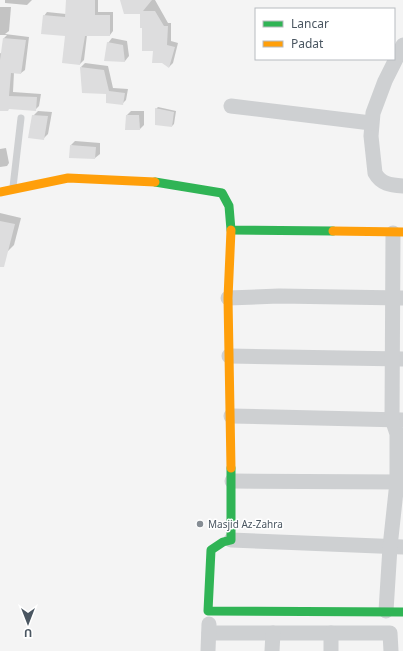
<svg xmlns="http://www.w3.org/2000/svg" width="403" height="651" font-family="'Noto Sans',sans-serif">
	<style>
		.shadow { fill: #0003 }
		.building { fill: #ddddde }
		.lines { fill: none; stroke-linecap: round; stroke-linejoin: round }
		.lane { stroke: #ced0d2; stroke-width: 7 }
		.street { stroke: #ced0d2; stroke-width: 15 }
		.fast { stroke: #30b455; stroke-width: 9 }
		.slow { stroke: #ff9f0a; stroke-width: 9 }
		.poi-dot { fill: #868d94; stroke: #fff; stroke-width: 1.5 }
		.labels { text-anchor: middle; stroke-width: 3; stroke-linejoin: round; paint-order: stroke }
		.poi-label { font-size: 10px; fill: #4a5661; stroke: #fff; text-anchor: start }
	</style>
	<rect width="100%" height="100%" fill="#f4f4f4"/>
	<g class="shadow">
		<polygon points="5,0 32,0 27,5 5,3"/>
		<polygon points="67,0 98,0 98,12 113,12 113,31 110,35 87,35 84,60 80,64 66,35 44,16 47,12 66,14"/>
		<polygon points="121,0 155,0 168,23 171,23 171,41 178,43 173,63 169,67 154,50 143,27 141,13"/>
		<polygon points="0,7 11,7 9,31 5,34 29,37 25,70 21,73 14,72 13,92 41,94 39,106 35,110 0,95 0,53 2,54 4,38 7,35 0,35"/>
		<polygon points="112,38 127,41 129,56 125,61 105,60 108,43"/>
		<polygon points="85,63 108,66 113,88 128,89 126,100 122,104 81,67"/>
		<polygon points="158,107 176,111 174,124 172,126 156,109"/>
		<polygon points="38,111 52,112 48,134 43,139 33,116"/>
		<polygon points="131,111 144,111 144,125 140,129 127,115"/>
		<polygon points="75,141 100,143 100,154 95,158 71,145"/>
		<polygon points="6,148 9,163 7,166 0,167 0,149"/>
		<polygon points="0,213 21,218 14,245 7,252 0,250"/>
	</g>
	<g class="building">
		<polygon points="66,0 95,0 95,15 110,15 110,36 85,36 80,65 62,63 65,36 41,34 43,15 65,17"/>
		<polygon points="120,0 152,0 143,11 155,11 164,26 168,26 167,45 175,47 169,68 162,63 152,63 153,51 142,51 142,28 140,28 140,14 124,14"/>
		<polygon points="3,38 26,40 21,74 11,73 9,96 37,97 36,111 9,109 8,111 0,111 0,60"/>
		<polygon points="107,42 123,45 125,62 104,61"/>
		<polygon points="80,67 104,70 109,91 125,93 123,105 106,103 106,94 82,93"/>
		<polygon points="155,108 174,112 172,127 155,125"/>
		<polygon points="32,115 48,116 44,140 28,138"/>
		<polygon points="126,115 139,115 140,130 125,130"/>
		<polygon points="70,145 96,147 95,159 69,158"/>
		<polygon points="0,221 15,224 4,267 0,267"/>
	</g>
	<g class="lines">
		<polyline class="lane" points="13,187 21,118"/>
		<g class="street">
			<path d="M403,45L385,81L373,113L371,136L375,173C381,184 390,185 403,186"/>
			<polyline points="231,106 371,123"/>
			<polyline points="228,298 279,296 402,298"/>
			<polyline points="229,356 403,359"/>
			<polyline points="231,416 402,420"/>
			<polyline points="232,481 403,482"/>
			<polyline points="231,540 403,547"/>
			<polyline points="386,611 390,547 397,482 397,434 392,419 393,233"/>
			<polyline points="209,633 390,633 391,651"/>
			<polyline points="331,633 331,651"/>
			<polyline points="208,651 209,624"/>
			<polyline points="272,651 273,633"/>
		</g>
		<g class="fast">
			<polyline points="155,182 222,193 229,206 231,230 333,231"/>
			<polyline points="231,468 231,540 223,542 211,550 208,611 403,612"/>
		</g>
		<g class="slow">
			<polyline points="0,192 68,178 155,182"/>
			<polyline points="231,230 228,298 231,468"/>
			<polyline points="333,231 403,232"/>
		</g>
	</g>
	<circle class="poi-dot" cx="200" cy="524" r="4"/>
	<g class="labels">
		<g class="poi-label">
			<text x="208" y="528">Masjid Az-Zahra</text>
		</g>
	</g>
	<rect x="255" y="8" width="140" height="52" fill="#ffffff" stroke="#b7bbc0"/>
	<rect x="263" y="21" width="20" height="6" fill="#30b455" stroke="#b7bbc0"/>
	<text x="291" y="28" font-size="12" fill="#4a5661">Lancar</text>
	<rect x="263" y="41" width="20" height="6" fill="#ff9f0a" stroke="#b7bbc0"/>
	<text x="291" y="48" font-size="12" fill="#4a5661">Padat</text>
	<g transform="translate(28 623) rotate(180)" stroke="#ffffff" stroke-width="3" paint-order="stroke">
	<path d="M0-3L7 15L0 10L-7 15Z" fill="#4a5661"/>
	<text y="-6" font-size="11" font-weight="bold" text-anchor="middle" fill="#4a5661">U</text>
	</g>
</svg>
